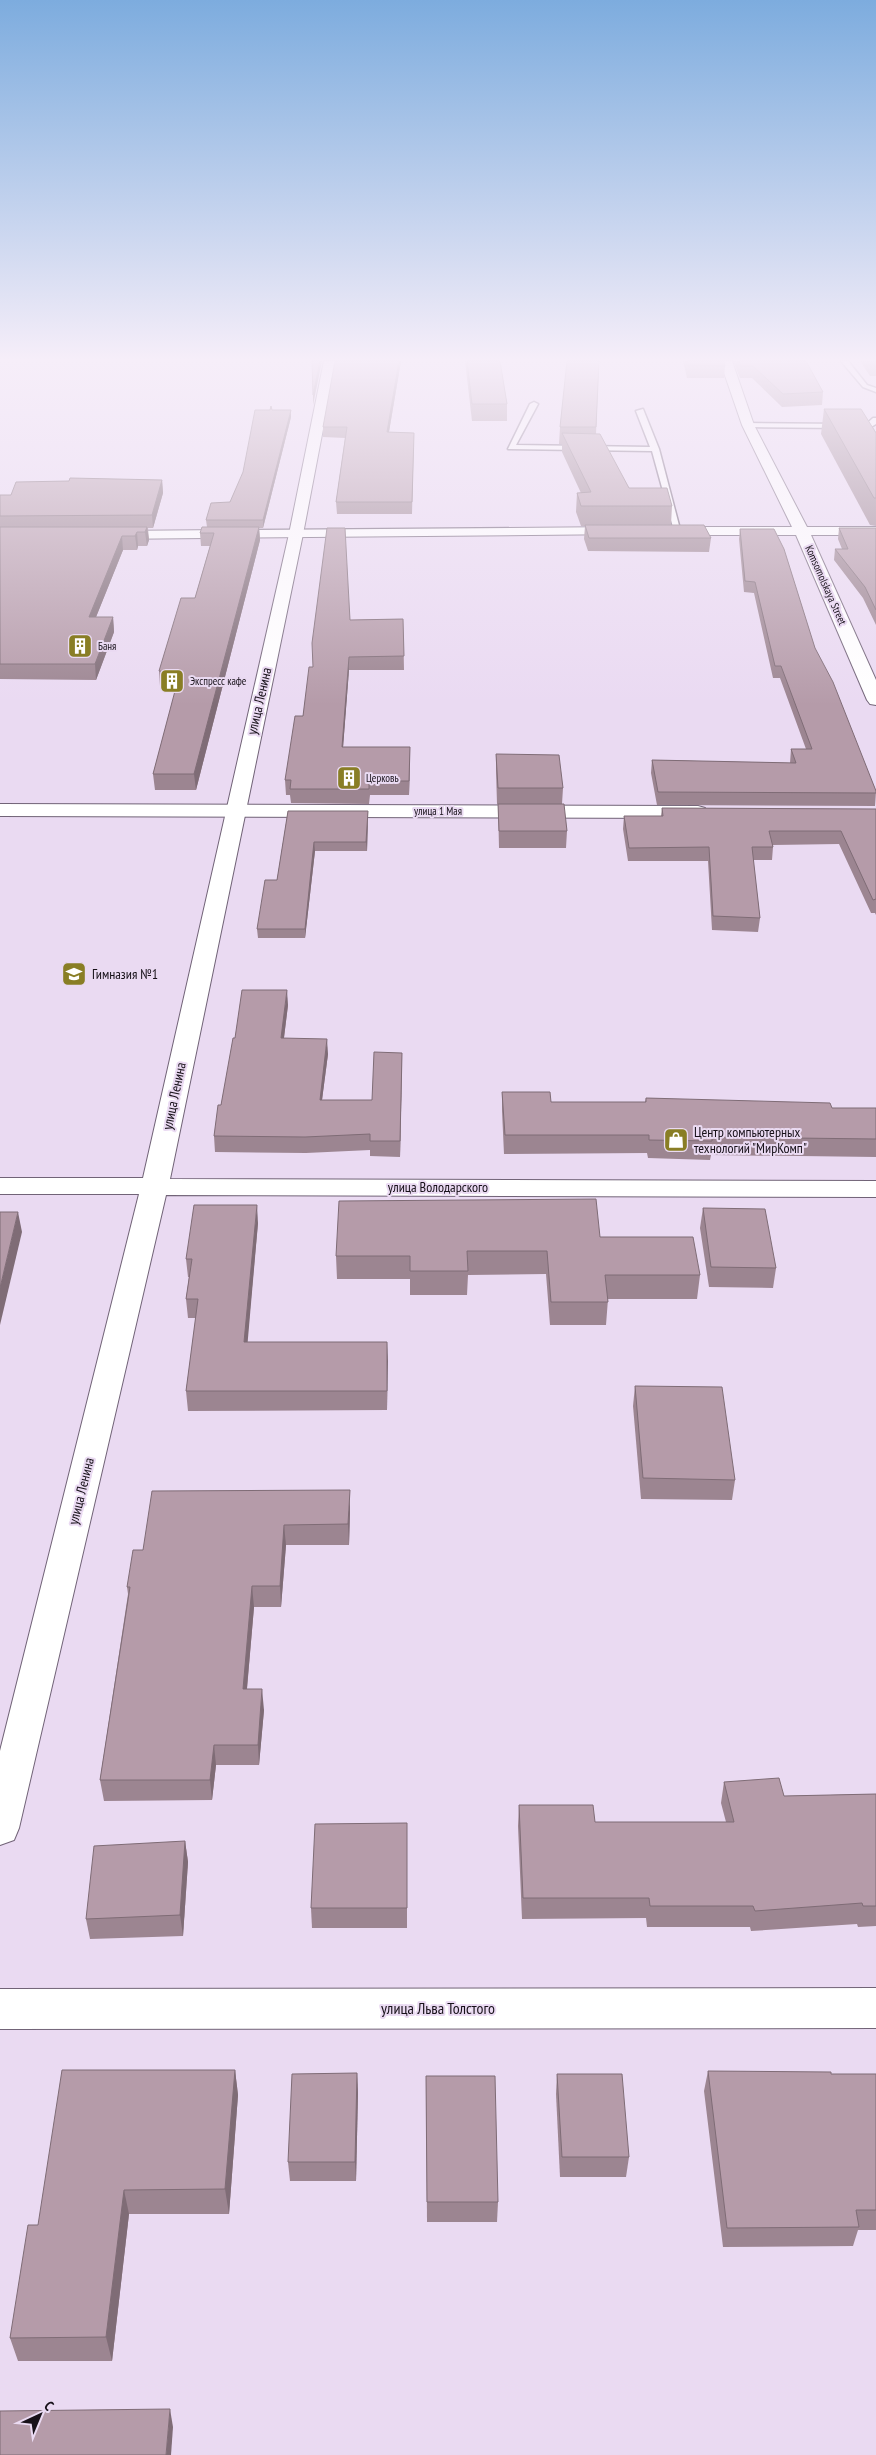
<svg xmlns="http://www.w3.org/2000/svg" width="876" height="2455" font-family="'PT Sans Narrow',sans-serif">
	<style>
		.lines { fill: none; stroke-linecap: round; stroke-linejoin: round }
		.lane-casing { stroke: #716377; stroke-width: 3 }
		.street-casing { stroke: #716377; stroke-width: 2 }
		.secondary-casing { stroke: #716377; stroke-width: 2 }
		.lane { fill: #fff; fill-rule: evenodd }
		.street { fill: #fff; fill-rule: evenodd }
		.secondary { fill: #fff; fill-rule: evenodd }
		.wall { fill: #9c8591 }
		.shaded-wall { fill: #7f6c76 }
		.building { fill: #b59ba9; stroke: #7f6c76 }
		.labels { text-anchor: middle; stroke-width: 4; stroke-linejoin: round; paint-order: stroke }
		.far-street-label { font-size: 11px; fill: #171119; stroke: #eadaf2 }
		.far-poi-label { font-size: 11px; fill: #171119; stroke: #eadaf2; text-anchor: start }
		.street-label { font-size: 14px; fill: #171119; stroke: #eadaf2 }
		.poi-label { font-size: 14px; fill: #171119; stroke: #eadaf2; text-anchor: start }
		.near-street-label { font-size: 16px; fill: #171119; stroke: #eadaf2 }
	</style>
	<rect width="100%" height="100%" fill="#eadaf2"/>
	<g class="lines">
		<defs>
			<g id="lane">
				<polygon points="841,361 848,361 867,385 876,388 876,392 863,387"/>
				<polygon points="534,402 538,404 516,445 650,447 636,411 643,409 659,449 681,533 674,531 652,451 508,449 530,404"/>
				<polygon points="873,418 876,418 876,424 871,427 876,435 876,442 863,427"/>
				<polygon points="745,423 845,424 849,426 845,428 748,427 745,427"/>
			</g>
			<g id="street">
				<polygon points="720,361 732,361 754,425 807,527 876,527 876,535 811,535 876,680 876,705 870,704 867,700 796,535 670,535 663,531 670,527 792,527 742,425"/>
				<polygon points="622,527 629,531 627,534 110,539 103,535 110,531"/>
				<polygon points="0,804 698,806 705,808 708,812 705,816 698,818 0,816"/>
				<polygon points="876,1988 876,2028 0,2029 0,1989"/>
			</g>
			<polygon id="secondary" points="324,361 336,361 303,534 170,1179 876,1181 876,1197 166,1195 19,1828 14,1840 0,1845 0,1751 139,1194 0,1194 0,1178 143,1178 289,534"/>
		</defs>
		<use href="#lane" class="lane-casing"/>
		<use href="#street" class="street-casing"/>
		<use href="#secondary" class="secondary-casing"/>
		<use href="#lane" class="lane"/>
		<use href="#street" class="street"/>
		<use href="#secondary" class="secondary"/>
	</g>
	<g class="wall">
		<polygon points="401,361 389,432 414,433 412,514 337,514 336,502 345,438 323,437 323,427"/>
		<polygon points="465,361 500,361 507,404 507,421 472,421"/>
		<polygon points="599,361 596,434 629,488 672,506 671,525 711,538 709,552 588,551 584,539 585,526 581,526 576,512 577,493 581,493 562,452 562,444 559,444 560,427"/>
		<polygon points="683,361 724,361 725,366 724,378 687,378"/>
		<polygon points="733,361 806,361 823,392 822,405 782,407 752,378 740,378"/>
		<polygon points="860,361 876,361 876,376 870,376"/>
		<polygon points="824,409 876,433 876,526 870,525 821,434"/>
		<polygon points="272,410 291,417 263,528 259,528 260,540 196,790 155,790 153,774 177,686 160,686 159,671 195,598 210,546 201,546 200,533 207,527 206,520 230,502"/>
		<polygon points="162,480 163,493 153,528 148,528 149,540 147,546 138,546 137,550 123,550 96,617 113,617 114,632 96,680 0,679 0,495 11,495"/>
		<polygon points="839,528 876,528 876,625 863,598 834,560 835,549 842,549 838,539"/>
		<polygon points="740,529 815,648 876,791 875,806 657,805 651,773 652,760 790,763 791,749 806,749 780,678 773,678 754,593 744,592 739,539"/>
		<polygon points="403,619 404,670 349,670 343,747 410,747 409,795 370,795 369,804 291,803 290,795 286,795 285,780 303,716 313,667 350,620"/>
		<polygon points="496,754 563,788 562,804 567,831 566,848 499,848 498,804 497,804 496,770"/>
		<polygon points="662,808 876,809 876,915 875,913 871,913 839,844 773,845 773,847 772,860 753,860 760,918 758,932 712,930 708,861 628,861 623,829 624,816 661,816"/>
		<polygon points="288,811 368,811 367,851 315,851 305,938 258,938 257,929 277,880"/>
		<polygon points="288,1005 284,1038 328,1054 322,1100 372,1100 402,1053 400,1157 370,1156 370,1150 306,1153 215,1152 214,1136 221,1105 235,1038"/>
		<polygon points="502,1092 551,1102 645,1102 646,1098 832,1108 876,1108 876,1157 711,1155 710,1160 648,1158 647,1153 504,1154 502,1111"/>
		<polygon points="703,1208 776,1268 773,1288 709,1287 700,1228"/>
		<polygon points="258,1223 247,1342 387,1342 387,1410 188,1411 186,1391 196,1318 188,1318 186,1299 189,1277 188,1277 186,1259"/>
		<polygon points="600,1237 700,1275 697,1299 608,1299 606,1325 550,1325 546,1274 468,1275 467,1295 410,1295 410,1279 337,1279 336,1256"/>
		<polygon points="635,1386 735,1480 732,1500 641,1499 633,1406"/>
		<polygon points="350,1511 349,1545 286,1545 281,1607 254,1607 247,1689 264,1710 259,1765 216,1765 212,1800 104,1801 100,1780 128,1594 127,1587 143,1550"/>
		<polygon points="724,1782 784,1796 876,1794 876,1926 858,1927 857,1924 751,1931 750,1927 647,1927 646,1918 522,1919 518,1826 519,1805 595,1822 726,1822 721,1803"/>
		<polygon points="407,1823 407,1928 312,1928 311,1908"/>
		<polygon points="185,1841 188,1862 183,1936 90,1939 86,1919"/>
		<polygon points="235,2070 238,2095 229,2214 129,2214 112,2361 18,2361 10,2338 38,2225"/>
		<polygon points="708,2071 831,2074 876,2074 876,2230 858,2230 853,2246 723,2247 704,2091"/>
		<polygon points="357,2073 358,2093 356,2181 290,2181 288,2162"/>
		<polygon points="557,2074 629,2157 626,2177 560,2177 556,2094"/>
		<polygon points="426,2076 498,2202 497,2222 427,2222"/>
	</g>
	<g class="shaded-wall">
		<polygon points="320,361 322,361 313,405 313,395"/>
		<polygon points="399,361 401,361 387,443 387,432"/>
		<polygon points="291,410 291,417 263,528 263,520"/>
		<polygon points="162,480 163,493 153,528 152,515"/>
		<polygon points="147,527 149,540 147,546 145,532"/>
		<polygon points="259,527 260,540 196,790 194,774"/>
		<polygon points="137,532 138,546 137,550 135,536"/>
		<polygon points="122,536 123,550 90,632 89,617"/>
		<polygon points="113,617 114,632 96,680 95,664"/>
		<polygon points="349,657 349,670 342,761 342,747"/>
		<polygon points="410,747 410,761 409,795 409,781"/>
		<polygon points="368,811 368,820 367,851 366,842"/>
		<polygon points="314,842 315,851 305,938 305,929"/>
		<polygon points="287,990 288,1005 282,1053 281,1038"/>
		<polygon points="327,1039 328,1054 320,1115 320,1100"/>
		<polygon points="402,1053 402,1068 400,1157 400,1141"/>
		<polygon points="257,1205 258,1223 246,1361 244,1342"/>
		<polygon points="18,1212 22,1232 0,1325 0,1288"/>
		<polygon points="387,1342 388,1361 387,1410"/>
		<polygon points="350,1490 350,1511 349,1545 348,1524"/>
		<polygon points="284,1525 286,1545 281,1607 280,1586"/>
		<polygon points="252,1586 254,1607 245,1710 243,1689"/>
		<polygon points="262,1689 264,1710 259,1765 258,1745"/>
		<polygon points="214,1745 216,1765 212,1800 210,1780"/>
		<polygon points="185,1841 188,1862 183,1936 180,1915"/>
		<polygon points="235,2070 238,2095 229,2214 225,2189"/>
		<polygon points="357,2073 358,2093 356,2181 355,2162"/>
		<polygon points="124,2190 129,2214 112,2361 106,2337"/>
		<polygon points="170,2409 173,2427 171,2455 166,2455"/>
	</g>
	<g class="building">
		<polygon points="312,361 320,361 313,395"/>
		<polygon points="335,361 399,361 387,432 414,433 412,502 336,502 347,427 323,427"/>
		<polygon points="467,361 500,361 507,404 472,404"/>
		<polygon points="567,361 599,361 596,427 560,427"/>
		<polygon points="687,361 724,361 725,366 688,365"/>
		<polygon points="739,361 806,361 823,392 783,394 753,366 741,366"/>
		<polygon points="271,406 272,410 291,410 263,520 206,520 211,503 230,502 243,472 255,410 270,410"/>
		<polygon points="824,409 861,409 876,433 876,498 874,498"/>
		<polygon points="562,433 600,434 629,488 667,488 672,506 581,506 577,493 591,492"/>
		<polygon points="70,478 162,480 152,515 0,516 0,495 11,495 16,482 69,481"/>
		<polygon points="585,525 704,525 711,538 589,538"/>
		<polygon points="0,527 147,527 145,532 137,532 135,536 122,536 89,617 113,617 95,664 0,664"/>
		<polygon points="202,527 259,527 194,774 153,774 180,672 159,671 181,598 195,598 214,533 200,533"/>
		<polygon points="327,528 345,528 350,620 403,619 404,656 349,657 342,747 410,747 409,781 369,781 369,789 290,789 291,780 285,780 295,716 303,716 309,667 313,667 312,643"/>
		<polygon points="839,528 876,528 876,610 865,587 835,549 848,549"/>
		<polygon points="740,529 774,529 784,549 815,648 833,682 876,791 876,793 658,792 652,760 796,763 791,749 812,749 781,666 775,666 755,582 745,581"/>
		<polygon points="496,754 559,755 563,788 498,788"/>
		<polygon points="498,804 564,804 567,831 499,831"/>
		<polygon points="662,808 876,809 876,899 873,900 841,831 769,831 773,847 752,847 760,918 713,916 709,847 629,848 624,816 663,816"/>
		<polygon points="288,811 368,811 366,842 314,842 305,929 257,929 265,880 277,880"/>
		<polygon points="242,990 287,990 281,1038 327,1039 320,1100 372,1100 374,1052 402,1053 400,1141 370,1141 370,1134 305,1137 214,1136 218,1105 221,1105 233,1038 235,1038"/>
		<polygon points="502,1092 550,1092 551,1102 646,1102 646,1098 830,1103 832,1108 876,1108 876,1139 712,1137 712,1141 649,1140 649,1135 505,1135"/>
		<polygon points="596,1199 600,1237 693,1237 700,1275 605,1275 608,1302 551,1302 547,1251 467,1251 468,1271 410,1271 410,1256 336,1256 339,1201"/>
		<polygon points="194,1205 257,1205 244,1342 387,1342 387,1391 186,1391 198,1299 186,1299 192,1259 186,1259"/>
		<polygon points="703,1208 765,1209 776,1268 711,1267"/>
		<polygon points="0,1212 18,1212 0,1288"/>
		<polygon points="635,1386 722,1387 735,1480 643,1478"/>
		<polygon points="350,1490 348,1524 284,1525 280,1586 252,1586 243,1689 262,1689 258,1745 214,1745 210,1780 100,1780 130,1587 127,1587 133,1550 143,1550 152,1491"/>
		<polygon points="779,1778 784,1796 876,1794 876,1906 863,1906 862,1903 755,1911 753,1906 650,1906 649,1898 523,1898 519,1805 593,1805 595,1822 734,1822 724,1782"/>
		<polygon points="407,1823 407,1908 311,1908 315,1824"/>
		<polygon points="185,1841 180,1915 86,1919 94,1846"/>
		<polygon points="62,2070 235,2070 225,2189 124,2190 106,2337 10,2338 28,2225 38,2225"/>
		<polygon points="708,2071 831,2072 831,2074 876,2074 876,2210 856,2210 859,2227 727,2228"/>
		<polygon points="357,2073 355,2162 288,2162 292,2074"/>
		<polygon points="557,2074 622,2074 629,2157 562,2157"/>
		<polygon points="426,2076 495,2076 498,2202 427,2202"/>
		<polygon points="170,2409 166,2455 0,2455 0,2411"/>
	</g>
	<linearGradient id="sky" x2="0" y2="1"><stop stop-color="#7dacde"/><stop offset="0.51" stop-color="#f6eef9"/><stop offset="1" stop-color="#f6eef9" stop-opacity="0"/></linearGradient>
	<rect width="876" height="705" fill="url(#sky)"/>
	<defs>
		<symbol id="building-square" viewBox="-11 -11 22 22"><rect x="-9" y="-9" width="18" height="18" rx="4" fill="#897e25" stroke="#eadaf2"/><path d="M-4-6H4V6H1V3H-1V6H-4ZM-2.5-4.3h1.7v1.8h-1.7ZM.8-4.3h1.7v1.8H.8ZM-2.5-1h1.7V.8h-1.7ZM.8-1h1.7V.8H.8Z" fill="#fff"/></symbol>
		<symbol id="school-square" viewBox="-11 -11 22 22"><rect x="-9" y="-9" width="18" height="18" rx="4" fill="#897e25" stroke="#eadaf2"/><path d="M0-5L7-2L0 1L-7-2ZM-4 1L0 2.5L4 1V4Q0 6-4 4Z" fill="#fff"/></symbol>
		<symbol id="shop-square" viewBox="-11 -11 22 22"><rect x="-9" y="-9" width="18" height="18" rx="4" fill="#897e25" stroke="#eadaf2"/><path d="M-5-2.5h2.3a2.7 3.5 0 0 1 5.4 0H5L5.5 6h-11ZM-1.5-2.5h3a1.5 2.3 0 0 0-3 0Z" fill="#fff"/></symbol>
	</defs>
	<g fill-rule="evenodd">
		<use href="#building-square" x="66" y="632" width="28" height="28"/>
		<use href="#building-square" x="158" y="667" width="28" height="28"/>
		<use href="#building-square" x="335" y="764" width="28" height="28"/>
		<use href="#school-square" x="60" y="960" width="28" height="28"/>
		<use href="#shop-square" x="662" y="1126" width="28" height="28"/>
	</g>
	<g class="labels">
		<g class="far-street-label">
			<text transform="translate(826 585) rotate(66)" y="4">Komsomolskaya Street</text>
			<text x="438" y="815">улица 1 Мая</text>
		</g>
		<g class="far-poi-label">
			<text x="98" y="650">Баня</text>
			<text x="190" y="685">Экспресс кафе</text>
			<text x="366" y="782">Церковь</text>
		</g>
		<g class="street-label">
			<text transform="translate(259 701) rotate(-77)" y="5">улица Ленина</text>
			<text transform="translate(174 1096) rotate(-78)" y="5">улица Ленина</text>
			<text x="438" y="1192">улица Володарского</text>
			<text transform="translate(81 1491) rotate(-76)" y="5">улица Ленина</text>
		</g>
		<g class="poi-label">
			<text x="92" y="979">Гимназия №1</text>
			<text x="694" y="1137">Центр компьютерных<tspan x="694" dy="16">технологий "МирКомп"</tspan></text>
		</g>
		<g class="near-street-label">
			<text x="438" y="2014">улица Льва Толстого</text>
		</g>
	</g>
	<g transform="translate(40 2415) rotate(44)" stroke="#eadaf2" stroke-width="4" paint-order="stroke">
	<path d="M0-4L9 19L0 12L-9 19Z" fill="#171119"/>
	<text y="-8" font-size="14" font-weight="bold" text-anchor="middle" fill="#171119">С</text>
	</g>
</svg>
